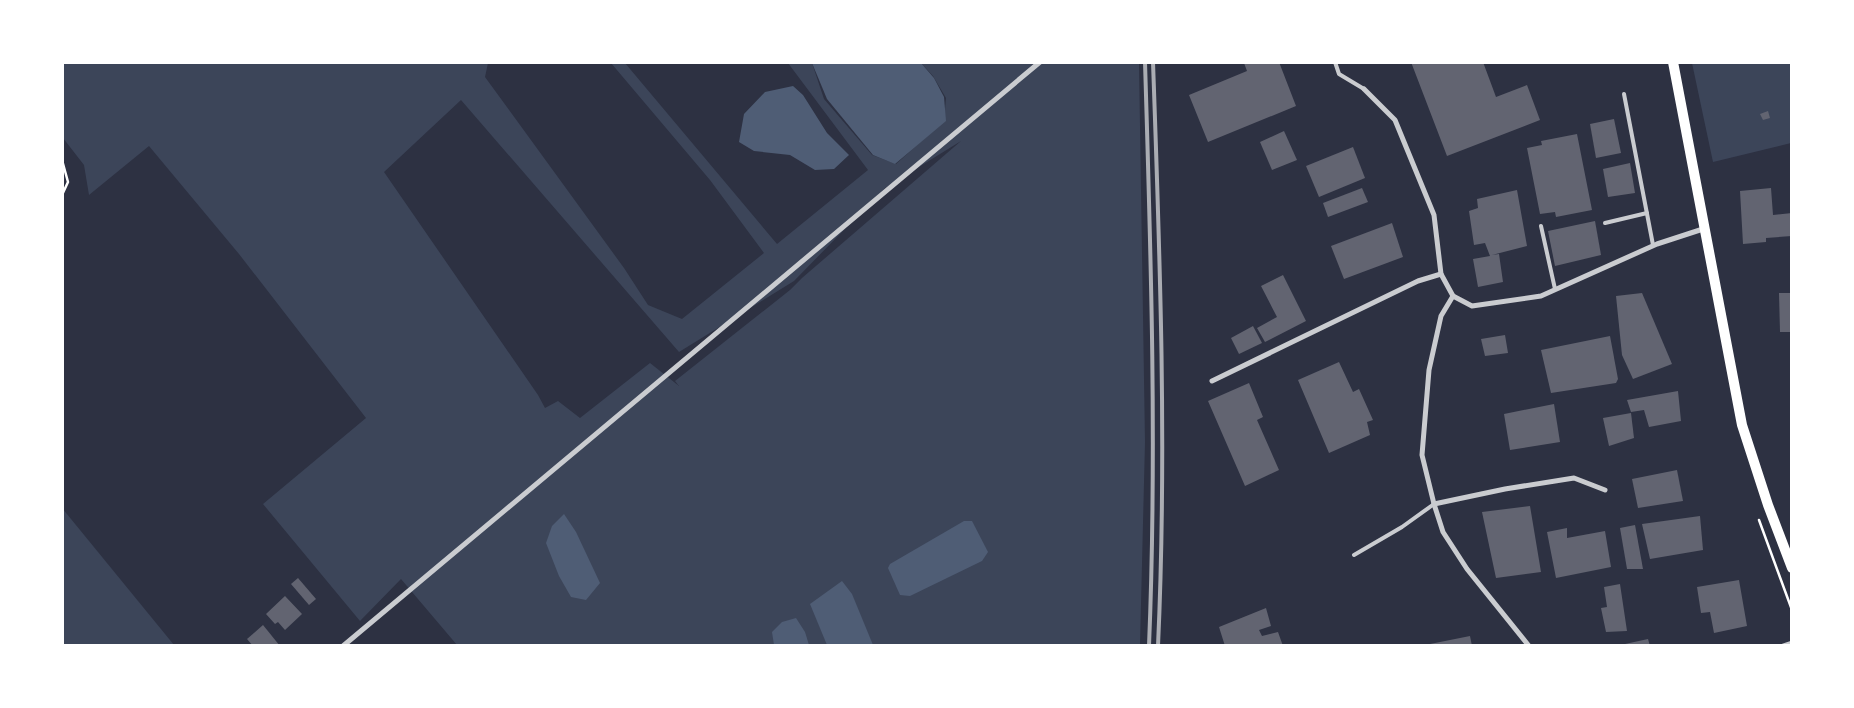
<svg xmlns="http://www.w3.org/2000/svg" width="1854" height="708" font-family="Helvetica,sans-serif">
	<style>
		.green { fill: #3c4559; fill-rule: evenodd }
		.water { fill: #4f5d75 }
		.building { fill: #626471 }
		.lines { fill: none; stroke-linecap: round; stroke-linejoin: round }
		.path { stroke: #fff; stroke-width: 2.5 }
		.service { stroke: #caccd0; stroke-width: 4 }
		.minor { stroke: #caccd0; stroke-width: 5 }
		.secondary { stroke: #fff; stroke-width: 10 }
		.rail { stroke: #abadb3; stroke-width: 4 }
	</style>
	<rect width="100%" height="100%" fill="#2d3142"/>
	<g class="green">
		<path d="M62,63H488L485,77L624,268L648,305L682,319L764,253L710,180L611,63H625L777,244L868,170L788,63H812L824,99L872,155L896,164L944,121L946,98L933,76L921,63H1139L1145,442L1140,645H457L401,579L360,621L263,504L366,418L239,254L149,146L89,195L84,165L63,138ZM461,100L679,352L794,281L885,188L961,141L802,278L790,290L675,381L679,386L650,363L580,418L558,401L545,408L538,395L384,172Z"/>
		<polygon points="1692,63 1791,63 1791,143 1713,162"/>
		<polygon points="62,508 174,645 63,645"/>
	</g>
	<g class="water">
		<polygon points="812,63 921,63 934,78 944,97 946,121 895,164 873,155 827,99"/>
		<polygon points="793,86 803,95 827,133 849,155 834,169 815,170 790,155 754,151 739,142 744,114 765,92"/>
		<polygon points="564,514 576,532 600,583 586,600 571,597 559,576 546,543 552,526"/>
		<polygon points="964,521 972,521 988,552 982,561 910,596 900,595 888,568 890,564"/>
		<polygon points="842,581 852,594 873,645 827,645 810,604"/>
		<polygon points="796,618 805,632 809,645 774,645 772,632 782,622"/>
	</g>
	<g class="building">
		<polygon points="1245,62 1279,62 1296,106 1208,142 1189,95 1247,71 1244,63"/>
		<polygon points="1411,62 1483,62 1496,97 1527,85 1540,120 1447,156"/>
		<polygon points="1768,111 1770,118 1763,120 1760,114"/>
		<polygon points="1614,119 1621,153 1596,158 1590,124"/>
		<polygon points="1284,131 1297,160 1272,170 1260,142"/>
		<polygon points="1577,134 1592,210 1556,217 1555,212 1540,214 1527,148 1542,145 1541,141"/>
		<polygon points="1353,147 1365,178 1319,197 1306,166"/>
		<polygon points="1630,163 1635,193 1608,197 1603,169"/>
		<polygon points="1362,188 1368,202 1328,217 1323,203"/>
		<polygon points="1771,188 1773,215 1792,213 1792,236 1766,238 1766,242 1743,244 1740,191"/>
		<polygon points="1517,190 1527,246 1492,255 1499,254 1503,282 1478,287 1473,259 1490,256 1485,243 1474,245 1469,211 1478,208 1477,199"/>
		<polygon points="1595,221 1601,255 1555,266 1548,231"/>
		<polygon points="1392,223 1403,257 1344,279 1331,246"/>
		<polygon points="1283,275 1306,321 1265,342 1257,328 1277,317 1261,286"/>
		<polygon points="1642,293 1672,364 1633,379 1622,355 1616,296"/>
		<polygon points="1779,293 1792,293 1792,332 1780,332"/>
		<polygon points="1253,326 1262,343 1239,354 1231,338"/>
		<polygon points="1505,335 1508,353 1485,356 1481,339"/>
		<polygon points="1610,336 1618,379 1616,383 1551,393 1541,350"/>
		<polygon points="1339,362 1353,392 1359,389 1373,420 1367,422 1370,435 1329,453 1298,380"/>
		<polygon points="1249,383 1263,417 1257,420 1279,470 1245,486 1208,401"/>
		<polygon points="1678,391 1681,421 1649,427 1644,410 1631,412 1627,400"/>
		<polygon points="1554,404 1560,442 1510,450 1504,414"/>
		<polygon points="1631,413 1634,438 1609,446 1603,418"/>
		<polygon points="1677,470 1683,501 1638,508 1632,479"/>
		<polygon points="1530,506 1541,572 1496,578 1482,512"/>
		<polygon points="1700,516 1703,550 1650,559 1642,524"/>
		<polygon points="1635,525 1643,569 1627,569 1620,528"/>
		<polygon points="1567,528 1567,538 1605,531 1611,567 1556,578 1547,532"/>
		<polygon points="298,578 316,599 309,605 291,584"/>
		<polygon points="1739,580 1747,626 1714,633 1710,612 1701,613 1697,587"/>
		<polygon points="1620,584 1627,631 1606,632 1601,608 1607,607 1604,587"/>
		<polygon points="285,596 302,614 285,630 278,622 275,624 266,614"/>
		<polygon points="1266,608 1271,626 1259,630 1262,636 1278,632 1283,646 1225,646 1219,627"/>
		<polygon points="263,625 280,646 253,646 247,639"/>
		<polygon points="1470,636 1472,646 1425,646 1425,645"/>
		<polygon points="1648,639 1650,646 1626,646 1625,644"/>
	</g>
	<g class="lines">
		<g class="path">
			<polyline points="62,160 68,182 62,195"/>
			<polyline points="1759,520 1792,610"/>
		</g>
		<g class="service">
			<polyline points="1335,62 1339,74 1364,89"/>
			<polyline points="1624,94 1653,245"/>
			<polyline points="1605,223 1647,213"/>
			<polyline points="1541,226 1555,289"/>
			<polyline points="1354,555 1402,527 1434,504"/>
		</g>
		<g class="minor">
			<polyline points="1364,89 1395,120 1434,215 1441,274 1453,296 1441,316 1429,370 1422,455 1434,504 1443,532 1467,569 1529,646"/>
			<polyline points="1453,296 1472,306 1541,296 1657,244 1703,229"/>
			<polyline points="1212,381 1418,281 1441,274"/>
			<polyline points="1434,504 1505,489 1574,478 1605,490"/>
			<polyline points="343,646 1040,62"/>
			<polyline points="1783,646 1792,643"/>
		</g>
		<polyline class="secondary" points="1673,62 1742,425 1768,505 1792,568"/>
		<g class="rail">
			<path d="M1145,62C1151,257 1157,451 1149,646"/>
			<path d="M1153,62C1160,257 1167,451 1158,646"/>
		</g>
	</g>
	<rect width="1854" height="708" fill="none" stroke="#ffffff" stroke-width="128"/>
</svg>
